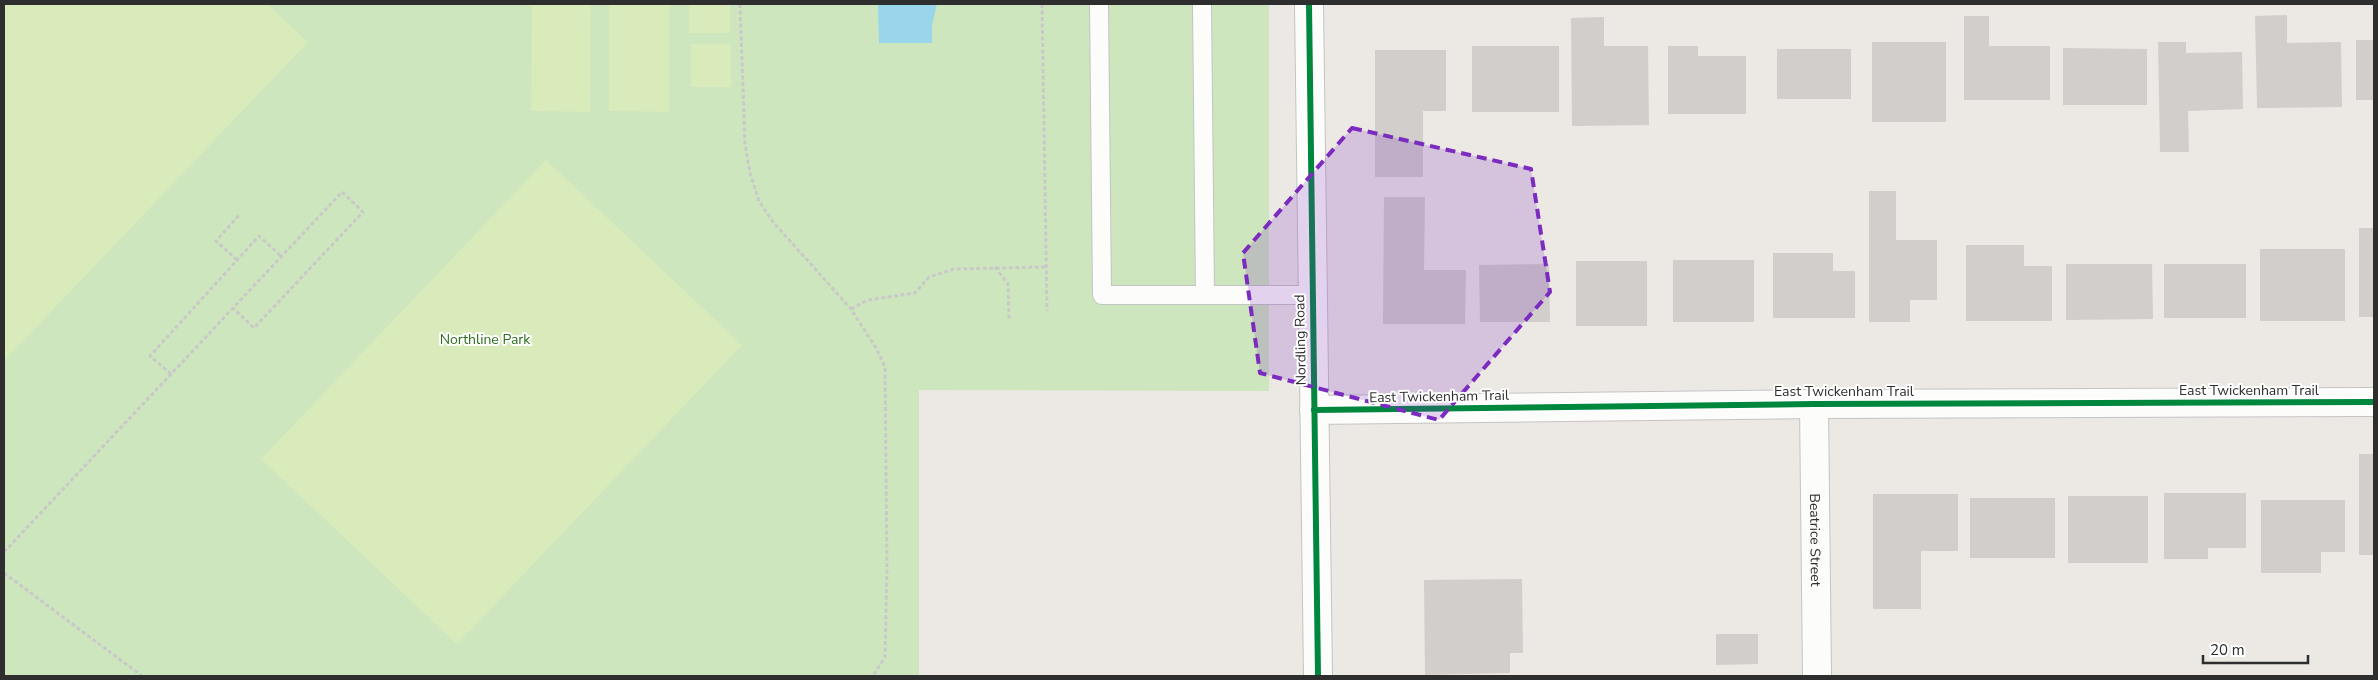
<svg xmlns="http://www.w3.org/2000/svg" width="2378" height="680" font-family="'Nunito Sans',sans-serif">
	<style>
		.green { fill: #cee6be }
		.pitch { fill: #d9eabb }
		.water { fill: #99d6ec }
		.building { fill: #d1cecb }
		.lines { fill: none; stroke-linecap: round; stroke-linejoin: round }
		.lane-casing { stroke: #c5c4c5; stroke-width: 20 }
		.street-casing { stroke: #c5c4c5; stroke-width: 30 }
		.secondary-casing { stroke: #c5c4c5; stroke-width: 30 }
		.path { stroke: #c9c9c8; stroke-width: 3; stroke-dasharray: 4 2.5; stroke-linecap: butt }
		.lane { stroke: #fcfcfb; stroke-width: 18 }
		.street { stroke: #fcfcfb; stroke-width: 28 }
		.secondary { stroke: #fcfcfb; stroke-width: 28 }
		.cycleway-casing { stroke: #fff; stroke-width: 9 }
		.cycleway { stroke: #00873e; stroke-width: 6 }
		.marked { fill: #7b2cbf; fill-opacity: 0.2; stroke: #7b2cbf; stroke-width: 4; stroke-dasharray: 10 6; stroke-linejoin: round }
		.labels { text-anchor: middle; stroke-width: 4; stroke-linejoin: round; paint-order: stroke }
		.park-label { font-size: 14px; fill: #2c6e1b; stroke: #fff }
		.street-label { font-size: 14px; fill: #2e2e2e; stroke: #fff }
	</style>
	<rect width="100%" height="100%" fill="#ece8e4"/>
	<polygon class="green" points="4,4 1269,4 1269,391 919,390 919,676 4,676"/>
	<g class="pitch">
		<polygon points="4,4 267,4 308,42 4,361"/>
		<polygon points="532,4 591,4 590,112 531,111"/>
		<polygon points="609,4 669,4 669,112 609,111"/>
		<rect x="689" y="4" width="41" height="29"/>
		<rect x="691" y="44" width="40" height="43"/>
		<polygon points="546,160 742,345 457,644 261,459"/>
	</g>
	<polygon class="water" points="878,4 937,4 932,25 932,43 879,43"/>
	<g class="building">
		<polygon points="2287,15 2287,43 2341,42 2342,107 2257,108 2255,16"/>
		<polygon points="1964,16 1989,16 1989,46 2050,46 2050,100 1964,100"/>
		<polygon points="1604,17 1604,46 1648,46 1649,125 1572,126 1571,18"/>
		<rect x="2356" y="40" width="18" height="60"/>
		<rect x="1872" y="42" width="74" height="80"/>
		<polygon points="2158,42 2186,42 2186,53 2242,52 2243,109 2188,111 2189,152 2160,152"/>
		<rect x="1472" y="46" width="87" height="66"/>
		<polygon points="1668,46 1698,46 1698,56 1746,56 1746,114 1668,114"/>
		<polygon points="2063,48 2147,49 2147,105 2063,105"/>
		<rect x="1777" y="49" width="74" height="50"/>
		<polygon points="1375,50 1446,50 1446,111 1423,111 1423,177 1375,177"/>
		<polygon points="1869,191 1896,191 1896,240 1937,240 1937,300 1910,300 1910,322 1869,322"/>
		<polygon points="1384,197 1425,197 1424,270 1466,270 1465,324 1383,324"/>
		<rect x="2359" y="228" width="15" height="89"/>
		<polygon points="1966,245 2024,245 2024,266 2052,266 2052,321 1966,321"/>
		<rect x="2260" y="249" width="85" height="72"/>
		<polygon points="1773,253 1833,253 1833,271 1855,271 1855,318 1773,318"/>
		<rect x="1673" y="260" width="81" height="62"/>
		<rect x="1576" y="261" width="71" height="65"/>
		<polygon points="1549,264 1550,322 1480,322 1479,265"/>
		<polygon points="2066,264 2152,264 2153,319 2066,320"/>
		<rect x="2164" y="264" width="82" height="54"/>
		<rect x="2359" y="454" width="15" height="101"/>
		<polygon points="2164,493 2246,493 2246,548 2208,548 2208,559 2164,559"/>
		<polygon points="1873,494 1958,494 1958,551 1921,551 1921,609 1873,609"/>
		<rect x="2068" y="496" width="80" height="67"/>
		<rect x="1970" y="498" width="85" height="60"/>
		<polygon points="2261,500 2345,500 2345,552 2321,552 2321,573 2261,573"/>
		<polygon points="1522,579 1523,653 1510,653 1510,673 1425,675 1424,580"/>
		<polygon points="1716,634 1758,634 1758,664 1716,665"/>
	</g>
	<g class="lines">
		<defs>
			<g id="lane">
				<polyline points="1099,4 1102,295 1312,295"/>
				<polyline points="1202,4 1205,295"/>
			</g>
			<g id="street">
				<path id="s1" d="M1814,404L1817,676"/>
				<polyline points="1314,410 1814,404 2374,402"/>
			</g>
			<polyline id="secondary" points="1309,4 1318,676"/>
		</defs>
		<use href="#lane" class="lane-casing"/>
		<use href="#street" class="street-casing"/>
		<use href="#secondary" class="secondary-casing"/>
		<g class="path">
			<polyline points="740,4 745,144 750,173 759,201 773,222 851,309 876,348 885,367 887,568 885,657 873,676"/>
			<polyline points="1042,4 1047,311"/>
			<polyline points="237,260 216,241 239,215"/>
			<polyline points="995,267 1008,284 1009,319"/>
			<polyline points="851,309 868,300 915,293 929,277 954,269 1046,267"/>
			<polyline points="171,374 150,356 259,236 281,256"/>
			<polyline points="4,552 342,192 363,212 254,328 233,308"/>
			<polyline points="4,573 142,676"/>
		</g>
		<use href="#lane" class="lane"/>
		<use href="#street" class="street"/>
		<use href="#secondary" class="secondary"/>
		<defs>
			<g id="cycleway">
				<polyline points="1309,4 1318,676"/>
				<polyline points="1314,410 1814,404 2374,402"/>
			</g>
		</defs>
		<use href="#cycleway" class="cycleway-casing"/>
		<use href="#cycleway" class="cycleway"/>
	</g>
	<path class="marked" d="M1352,128L1531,169L1550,292L1439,420L1260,373L1243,253Z"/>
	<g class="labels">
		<g class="park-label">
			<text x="485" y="344">Northline Park</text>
		</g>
		<g class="street-label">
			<text transform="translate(1300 340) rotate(-91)" y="5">Nordling Road</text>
			<text x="2249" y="395">East Twickenham Trail</text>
			<text x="1844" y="396">East Twickenham Trail</text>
			<text transform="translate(1439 396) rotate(-1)" y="5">East Twickenham Trail</text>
			<text dy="5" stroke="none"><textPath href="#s1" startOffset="136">Beatrice Street</textPath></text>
		</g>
	</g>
	<rect width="2378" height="680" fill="none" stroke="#2e2e2e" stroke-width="10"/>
	<path d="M2203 655v8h105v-8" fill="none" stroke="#2e2e2e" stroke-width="2.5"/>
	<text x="2210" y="655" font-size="15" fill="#2e2e2e" stroke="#ffffff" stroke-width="4" paint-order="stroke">20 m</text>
</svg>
